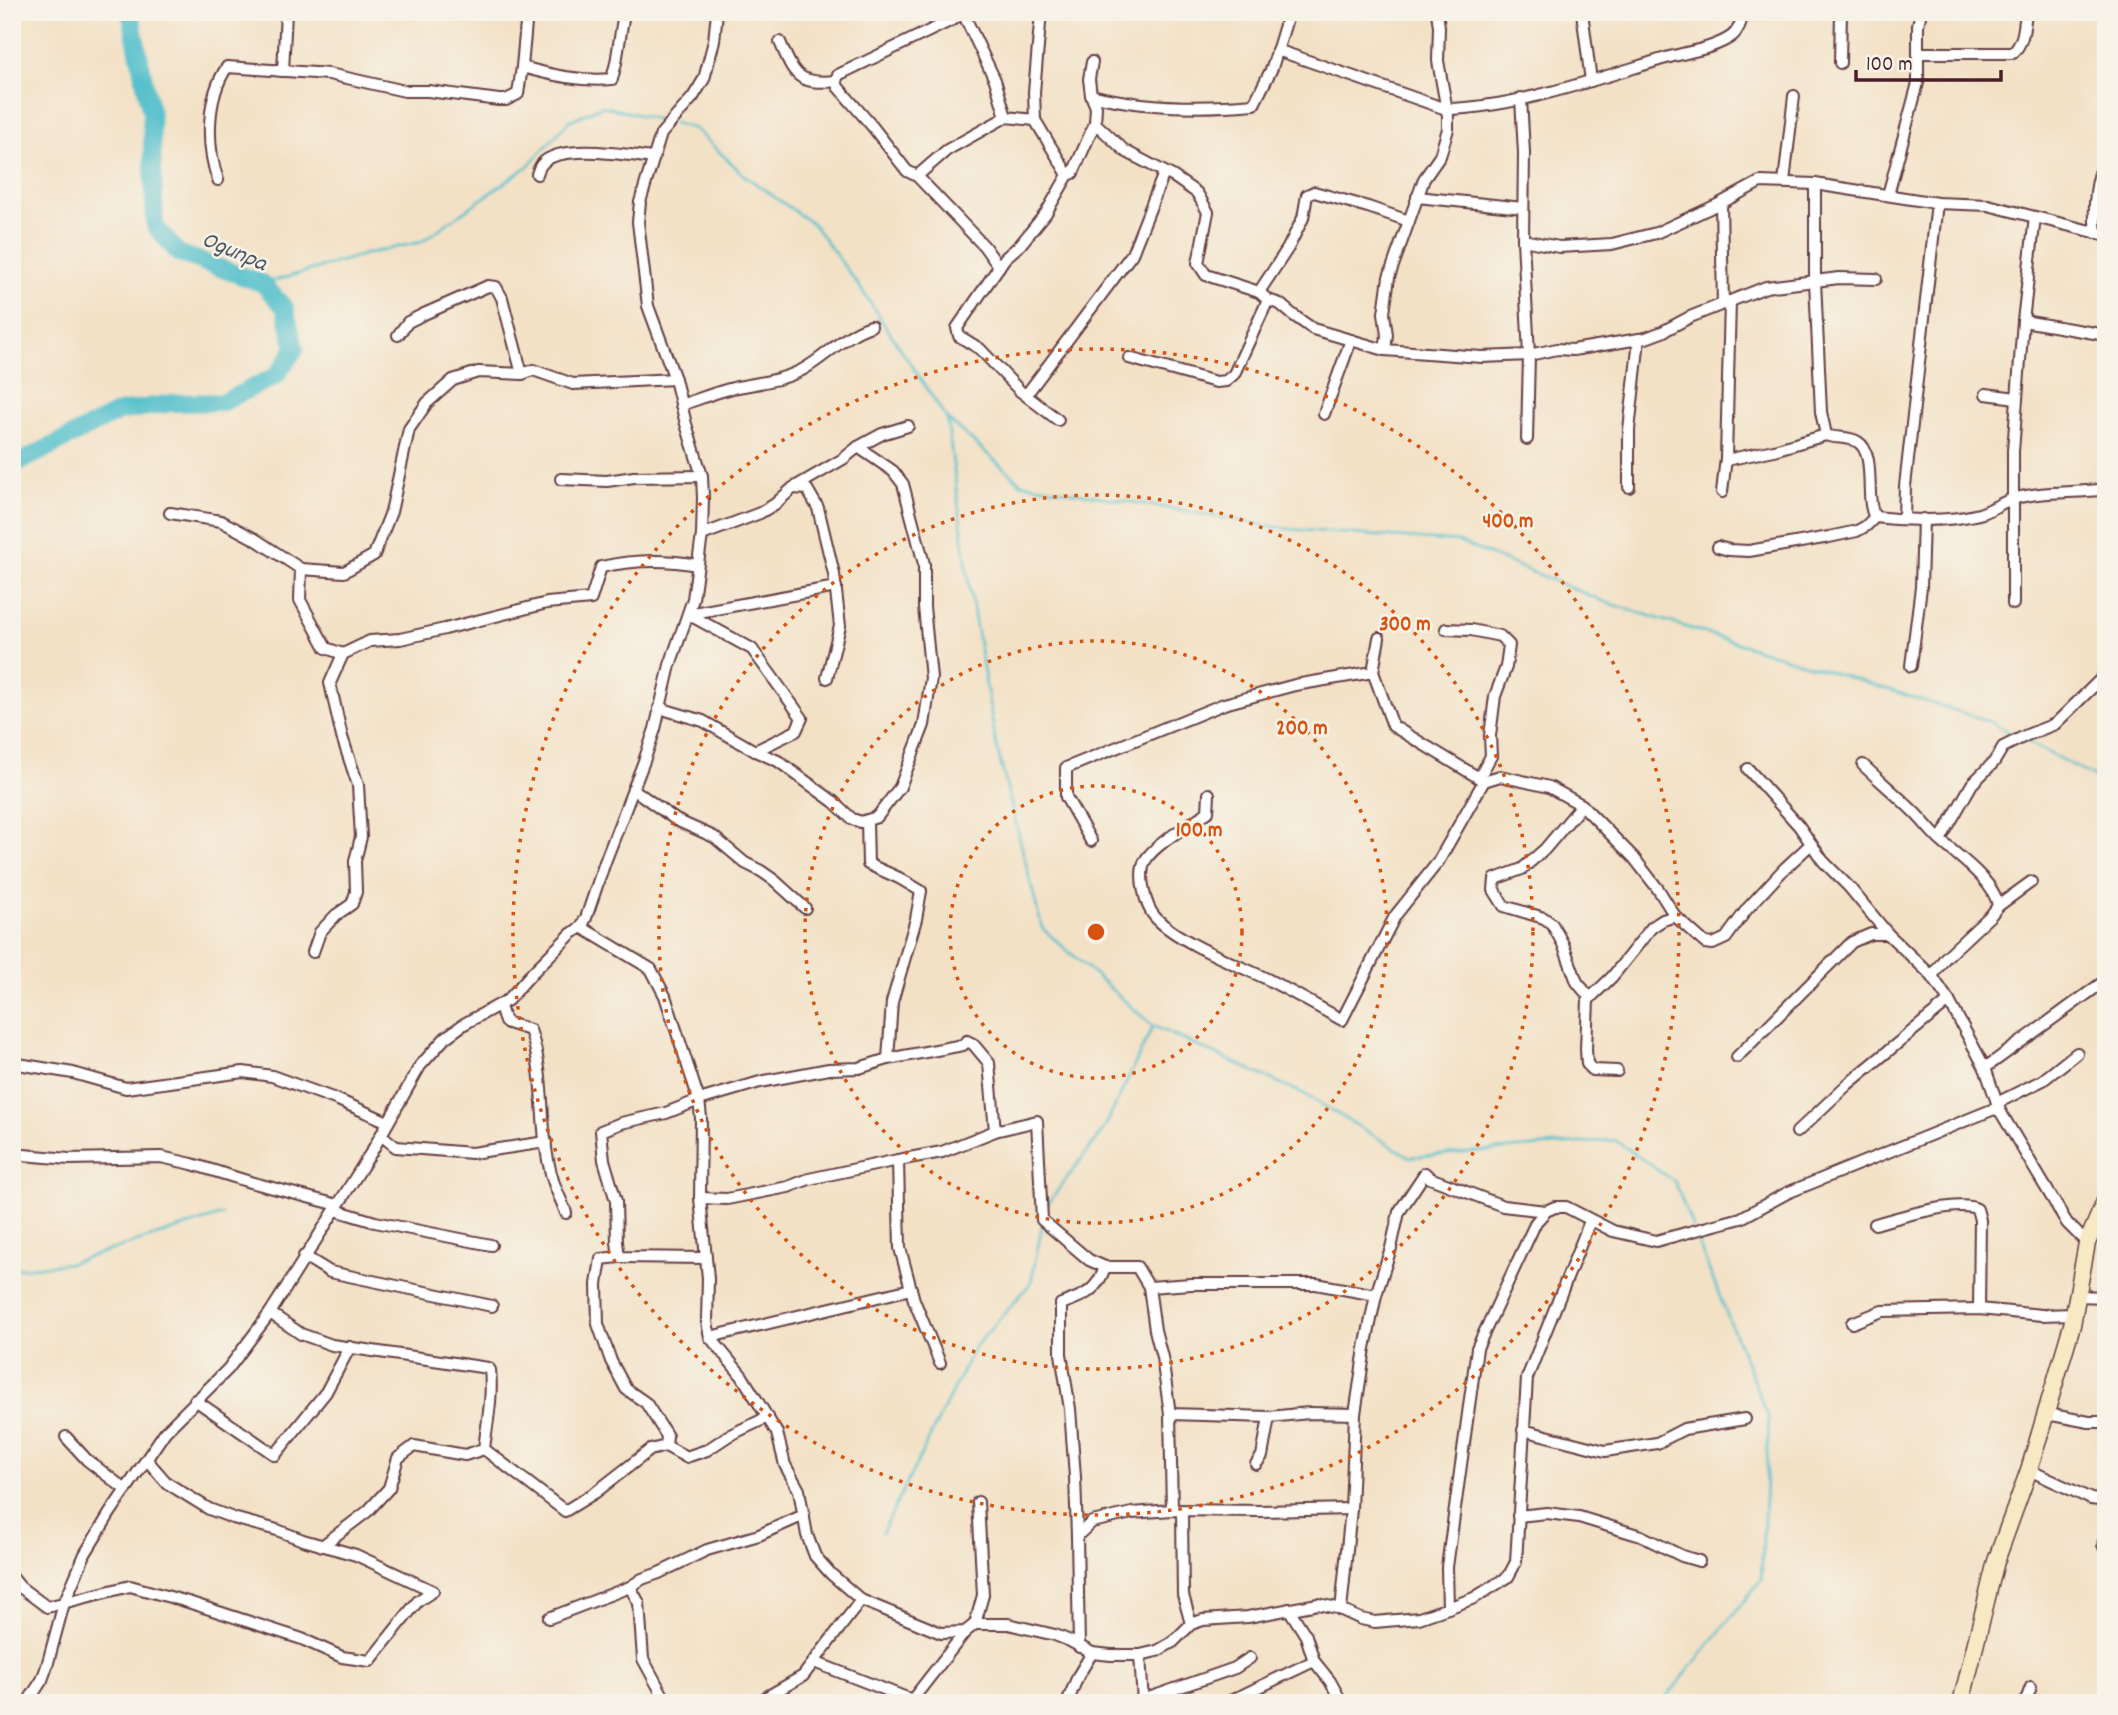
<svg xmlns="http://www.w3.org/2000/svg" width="2118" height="1715" font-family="Dekko,sans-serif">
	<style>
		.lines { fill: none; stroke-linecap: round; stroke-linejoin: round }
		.stream { stroke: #54c0cc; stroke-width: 2.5 }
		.river { stroke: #54c0cc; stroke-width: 18 }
		.street-casing { stroke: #633c42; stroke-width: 14 }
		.secondary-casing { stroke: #633c42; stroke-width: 19 }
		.street { stroke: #fff; stroke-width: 10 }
		.secondary { stroke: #f6e9c3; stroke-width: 16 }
		.ring { fill: none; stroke: #d8530f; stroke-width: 3.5; stroke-dasharray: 3.5 7 }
		.labels { text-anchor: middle; stroke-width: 5; stroke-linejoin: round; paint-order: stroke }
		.water-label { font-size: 24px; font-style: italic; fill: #4e5763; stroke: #f7f3e8 }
		.centre { fill: #d8530f; stroke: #f7f3e8; stroke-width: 3.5 }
		.ring-label { font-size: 21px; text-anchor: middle; font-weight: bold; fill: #d8530f; stroke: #f7f3e8; stroke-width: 5; stroke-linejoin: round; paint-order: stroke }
	</style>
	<rect width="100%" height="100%" fill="#f7f3e8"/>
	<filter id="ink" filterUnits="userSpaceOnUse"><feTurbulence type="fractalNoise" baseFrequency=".0143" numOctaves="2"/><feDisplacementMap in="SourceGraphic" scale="14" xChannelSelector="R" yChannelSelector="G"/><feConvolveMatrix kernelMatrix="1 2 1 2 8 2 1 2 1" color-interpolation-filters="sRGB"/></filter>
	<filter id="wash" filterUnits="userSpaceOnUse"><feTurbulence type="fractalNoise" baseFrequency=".00686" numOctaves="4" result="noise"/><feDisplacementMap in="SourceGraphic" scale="28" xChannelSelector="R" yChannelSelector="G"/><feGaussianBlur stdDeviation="1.57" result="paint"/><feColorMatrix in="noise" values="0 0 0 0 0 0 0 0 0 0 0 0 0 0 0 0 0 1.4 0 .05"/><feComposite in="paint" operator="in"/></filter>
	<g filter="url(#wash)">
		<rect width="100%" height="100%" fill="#f3e1c6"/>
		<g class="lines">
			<g class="stream">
				<polyline points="673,123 695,129 745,176 814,225 859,286 947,419 1021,483 1288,529 1459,542 1608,603 1986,720 2017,736"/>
				<polyline points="263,284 366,254 421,242 528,166 569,121 603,106 667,122"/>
				<polyline points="947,419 970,591 996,744 1042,928 1153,1026 1304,1094 1410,1157 1615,1140 1675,1182 1693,1229"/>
				<polyline points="2026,741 2106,783"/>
				<polyline points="1046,1206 1104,1129 1153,1026"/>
				<polyline points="12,1269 70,1263 222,1215"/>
				<polyline points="882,1533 974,1348 1031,1283 1042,1226"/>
				<polyline points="1662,1703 1761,1580 1769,1419 1695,1235"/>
			</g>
			<polyline class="river" points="12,466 119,412 172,403 223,402 276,376 295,349 285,308 262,283 178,253 155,226 151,113 130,12"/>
		</g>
	</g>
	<g filter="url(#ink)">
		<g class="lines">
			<defs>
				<g id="street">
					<polyline points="963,12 954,19 838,75 836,81 838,87 872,126 907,171 917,176 947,150 1006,117"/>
					<polyline points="1041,12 1034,92 1035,120 1068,175"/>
					<polyline points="1582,12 1591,81"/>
					<polyline points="963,13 995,80 1006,117 1035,120"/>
					<path d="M780,42C794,75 798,85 836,81"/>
					<path d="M1277,50L1446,109C1515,108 1599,78 1666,58C1686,52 1714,49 1732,36C1738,31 1742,21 1743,12"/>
					<path d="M1918,53H2013C2024,42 2024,27 2026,12"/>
					<polyline points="1840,63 1841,12"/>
					<path d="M522,67C551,75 582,82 612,79L616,63L624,12"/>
					<polyline points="277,70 283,71 286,12"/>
					<path d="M1091,95C1144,108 1200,109 1254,104L1272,68L1289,12"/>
					<polyline points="1521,98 1524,153 1523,240 1559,247 1612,244 1656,233 1721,203 1760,182 1815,184 1937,203 1988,205 2035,217"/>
					<polyline points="1095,123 1125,151 1174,177 1197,193 1208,212 1198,263 1206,275 1259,292 1268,300 1280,304 1293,315 1313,329 1385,350 1387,335 1384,313 1389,277 1424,179 1440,156 1448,129 1448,116 1438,61 1439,27 1437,12"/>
					<path d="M537,174C538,171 540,166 542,164C560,143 627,155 653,158"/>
					<polyline points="917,176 984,246 999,267"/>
					<path d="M218,180C206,146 206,98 227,67L329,74L405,91H428L499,100H506L518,94L522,67L527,12"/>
					<polyline points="1784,182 1794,96"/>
					<polyline points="1888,195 1918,83 1918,25 1921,12"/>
					<polyline points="1417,197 1523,208"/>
					<polyline points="1721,203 1723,304"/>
					<path d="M2096,233C2093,207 2095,181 2106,156"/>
					<polyline points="1523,240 1529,355 1527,439"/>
					<polyline points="1259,292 1288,248 1303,218 1307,195 1314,192 1368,207 1409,221"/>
					<polyline points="1730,301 1726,458 1731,459 1774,450 1826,435"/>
					<polyline points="2023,321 2106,335"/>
					<polyline points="398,335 408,322 424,314 488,286 496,287 502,298 522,374"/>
					<polyline points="1385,350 1482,357 1529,355 1557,349 1573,350 1627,341 1646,338 1662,332 1690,317 1766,287 1815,281 1815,184"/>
					<polyline points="1129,358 1216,382 1226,381 1234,374 1268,300"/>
					<polyline points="1986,394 2016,398"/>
					<polyline points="1026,395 1132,254 1164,173"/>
					<path d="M681,405C699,399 716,392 733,388C757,383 781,381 802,370C826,357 845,334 871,326"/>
					<polyline points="1324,414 1351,340"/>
					<polyline points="1058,420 1020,391 980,349 959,336 957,328 1005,258 1020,245 1046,213 1068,175 1073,173 1095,123 1096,107 1091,95 1089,79 1092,62"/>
					<polyline points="561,479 607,481 634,477 702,476"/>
					<polyline points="1629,487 1629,430 1639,339"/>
					<polyline points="793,488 807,489 818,508 834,574 840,626 827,678"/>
					<polyline points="1722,492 1726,458"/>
					<polyline points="170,513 221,521 255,539 301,569 344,572 374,555 391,512 409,429 427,403 453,380 478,372 522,374 533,370 573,384 675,379"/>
					<path d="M1875,517C1864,500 1877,454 1858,442C1848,436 1836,439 1826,435L1821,412L1815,281L1839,278L1876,279"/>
					<path d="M1875,517C1906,521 1948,522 1979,514C1991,511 2001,502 2013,499C2042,490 2076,494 2106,489"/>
					<polyline points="1904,518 1905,486 1937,203"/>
					<polyline points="702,535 760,513 775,504 793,488 843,459 858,447 882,434 908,426"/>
					<polyline points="1718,547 1729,550 1749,551 1829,537 1857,531 1866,526 1875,517"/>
					<path d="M301,569L300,600L326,648L343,654L370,641L400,639L445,629L547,603L591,599L601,567C633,560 665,559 697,565"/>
					<polyline points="2013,604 2013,451 2023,321 2035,217 2106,235"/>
					<polyline points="1446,629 1471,630 1500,636 1509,645 1506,667 1495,696 1490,736 1491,756 1479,778 1484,781 1500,776 1549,787 1582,805 1634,858 1658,889 1675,916"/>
					<polyline points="1379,638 1373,672 1393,726 1479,778"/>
					<polyline points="1911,666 1921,587 1923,519"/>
					<polyline points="659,708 703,721 755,751 778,761 834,802 852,819 861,822 877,817 900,787 924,725 931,678 924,607 924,564 903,484 893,471 858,447"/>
					<polyline points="755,751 796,731 802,718 752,649 688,614 836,587"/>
					<path d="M1863,765C1880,781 1898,796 1915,813C1924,822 1932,833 1941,841C1959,857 1995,882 1998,906L1991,915L1945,958L1932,976"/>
					<polyline points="1748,769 1799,826 1823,861 1849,887 1888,934 1932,976 1949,1001 1985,1068 2000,1111"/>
					<polyline points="633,789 676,820 714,837 745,863 761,871 774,880 805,908"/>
					<path d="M1209,794L1208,812C1192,823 1153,845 1145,861C1138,875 1145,906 1155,917C1178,942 1236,964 1267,979C1292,992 1317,1006 1342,1020L1395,916L1438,862L1484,781"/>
					<polyline points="1582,805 1545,849 1522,869 1495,879 1494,890 1504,906 1544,918 1552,924 1563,944 1577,982 1590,998"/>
					<polyline points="867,821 868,864 899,878 921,891 916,919 892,1002 888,1059"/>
					<polyline points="1940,840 1972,784 1994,762 2003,747 2027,735 2055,724 2106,674"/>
					<polyline points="1091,841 1066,797 1066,768 1224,704 1295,685 1373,672"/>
					<polyline points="1998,906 2031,882"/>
					<polyline points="581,927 651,969 665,996 699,1100 701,1118 700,1198 708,1278 707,1322 710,1337 742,1376 777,1433 785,1465 799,1490 807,1535 815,1556 831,1574 861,1600 941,1633 965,1632 975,1624 1008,1624 1055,1635 1070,1641 1092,1653 1111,1655 1140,1655 1157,1651 1173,1642 1191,1624 1203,1620 1248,1617 1318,1604 1337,1608 1361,1619 1375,1622 1419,1618 1448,1608 1447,1567 1477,1348 1536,1222 1546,1211 1555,1207 1566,1207 1613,1231 1656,1241 1741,1218 1787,1193 1994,1109 2000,1111 2067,1223 2087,1243"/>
					<polyline points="313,952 320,932 336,915 352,904 356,892 355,861 361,837 358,785 342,737 330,683 343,654"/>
					<path d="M500,1006L505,1022L530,1030C547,1078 538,1129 552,1177C555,1189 562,1201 566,1213"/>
					<polyline points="1737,1057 1852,942 1871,934 1888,934"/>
					<polyline points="12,1063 73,1073 126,1088 243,1072 272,1076 338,1100 388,1122"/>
					<polyline points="1985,1068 2106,980"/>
					<polyline points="1617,1071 1593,1070 1587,1064 1586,1049 1588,1000 1612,977 1652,927 1663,920 1675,916 1705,943 1713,944 1726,938 1747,909 1784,869 1811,844"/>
					<polyline points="1997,1103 2043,1080 2077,1053"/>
					<polyline points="1797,1132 1848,1084 1949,1001"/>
					<polyline points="381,1135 396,1147 472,1153 546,1142"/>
					<polyline points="12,1154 69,1159 161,1157 192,1164 250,1182 338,1205"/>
					<polyline points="898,1160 942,1152 995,1131 1037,1121 1042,1220 1089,1260 1105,1267 1137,1267 1149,1287 1155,1330 1162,1357 1170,1414 1172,1510"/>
					<polyline points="700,1198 727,1199 788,1187 809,1179 898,1160 900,1248 914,1300 940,1363"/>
					<polyline points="335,1210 375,1222 491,1245"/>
					<path d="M1875,1224C1896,1218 1959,1199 1977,1209L1980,1220L1979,1309"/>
					<polyline points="304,1256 330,1272 492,1306"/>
					<polyline points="619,1257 601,1259 597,1284 598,1324 611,1361 626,1389 646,1403 667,1436 666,1446"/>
					<polyline points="706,1258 619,1257 617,1242 616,1201 604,1160 601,1131 621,1123 666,1113 699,1100 760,1082 829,1069 859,1068 888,1059 963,1045 967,1041 973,1044 989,1063 995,1131"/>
					<polyline points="1149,1287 1191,1284 1316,1284 1376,1295"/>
					<polyline points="2077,1296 2106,1297"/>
					<path d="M270,1313L301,1334L332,1345L488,1368L490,1370C493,1396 487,1423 484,1449L565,1511L596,1492L650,1450L666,1446L686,1457L707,1450L728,1436L768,1417"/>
					<polyline points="1852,1323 1882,1311 1979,1309 2042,1315 2074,1314"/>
					<polyline points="710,1337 911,1289"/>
					<polyline points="195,1400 275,1455 326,1392 350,1347"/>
					<polyline points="1170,1414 1269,1417 1309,1413 1355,1414"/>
					<polyline points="2047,1414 2089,1422 2106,1422"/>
					<polyline points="1523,1430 1605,1451 1657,1443 1684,1429 1745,1419"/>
					<polyline points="66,1437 87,1460 126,1490"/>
					<polyline points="1256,1464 1262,1456 1269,1417"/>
					<polyline points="2029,1470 2091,1499 2106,1501"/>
					<polyline points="1182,1511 1183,1595 1191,1624"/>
					<polyline points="1518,1516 1547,1513 1579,1517 1641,1536 1682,1556 1699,1561"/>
					<polyline points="2106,1534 2103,1545 2106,1549"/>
					<path d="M1077,1536L1075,1477L1070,1409L1061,1354V1304C1083,1296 1097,1292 1105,1267"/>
					<polyline points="322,1546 368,1511 389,1488 398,1458 414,1446 465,1455 484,1449"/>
					<polyline points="12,1577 20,1587 47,1607 130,1586 188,1602 302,1639 342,1657 370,1661 418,1601 433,1591 356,1555 303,1540 277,1530 233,1518 209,1509 167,1483 147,1460"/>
					<polyline points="1448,1608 1474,1598 1508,1577 1516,1562 1527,1378 1590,1221"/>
					<polyline points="1289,1609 1306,1636 1314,1661 1330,1681 1342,1703"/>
					<polyline points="1341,1610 1351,1509 1355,1414 1365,1348 1376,1295 1391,1248 1399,1212 1425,1173 1430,1178 1503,1206 1546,1211"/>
					<polyline points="549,1618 630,1587"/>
					<polyline points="975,1624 983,1595 978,1502"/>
					<polyline points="1079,1647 1077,1536 1092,1522 1132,1513 1172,1510 1260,1511 1351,1509"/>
					<polyline points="1140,1655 1143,1703"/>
					<polyline points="814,1662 912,1700 965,1632"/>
					<polyline points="1143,1700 1235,1668 1250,1658"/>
					<polyline points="27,1703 42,1680 47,1666 64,1603 74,1580 85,1554 110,1513 165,1432 228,1369 270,1313 372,1151 420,1066 445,1038 464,1024 508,1000 532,973 571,934 581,927 586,918 605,862 644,761 655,729 670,665 693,599 702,535 703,498 702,476 686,424 675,379 648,306 638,222 640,202 661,134 693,97 704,79 714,41 717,12"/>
					<polyline points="667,1703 643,1659 639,1603 630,1587 642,1579 659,1573 707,1550 759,1535 804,1515"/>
					<polyline points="756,1703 803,1676 861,1600"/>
					<polyline points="1067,1703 1078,1676 1092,1653"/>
					<polyline points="1226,1703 1314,1661"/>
					<polyline points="2025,1703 2031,1687"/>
				</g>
				<polyline id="secondary" points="1961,1703 1996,1561 2029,1470 2072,1325 2087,1243 2106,1199"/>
			</defs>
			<use href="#street" class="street-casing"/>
			<use href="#secondary" class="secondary-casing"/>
			<use href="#street" class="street"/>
			<use href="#secondary" class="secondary"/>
		</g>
	</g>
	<g class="ring">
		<circle cx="1096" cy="932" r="146"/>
		<circle cx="1096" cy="932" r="291"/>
		<circle cx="1096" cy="932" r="437"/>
		<circle cx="1096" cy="932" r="583"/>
	</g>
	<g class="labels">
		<g class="water-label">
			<text transform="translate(235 250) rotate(23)" y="8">Ogunpa</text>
		</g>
	</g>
	<circle cx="1096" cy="932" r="10" class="centre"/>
	<g class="ring-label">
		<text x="1508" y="527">400 m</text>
		<text x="1405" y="630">300 m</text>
		<text x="1302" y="734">200 m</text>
		<text x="1199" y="836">100 m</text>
	</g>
	<rect width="2118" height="1715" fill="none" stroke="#f7f3e8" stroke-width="42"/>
	<path d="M1856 70v10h145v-10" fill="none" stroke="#4a1f2b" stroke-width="3.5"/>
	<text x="1866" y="70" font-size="21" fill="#4a1f2b" stroke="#f7f3e8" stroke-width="5" paint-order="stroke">100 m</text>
</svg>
